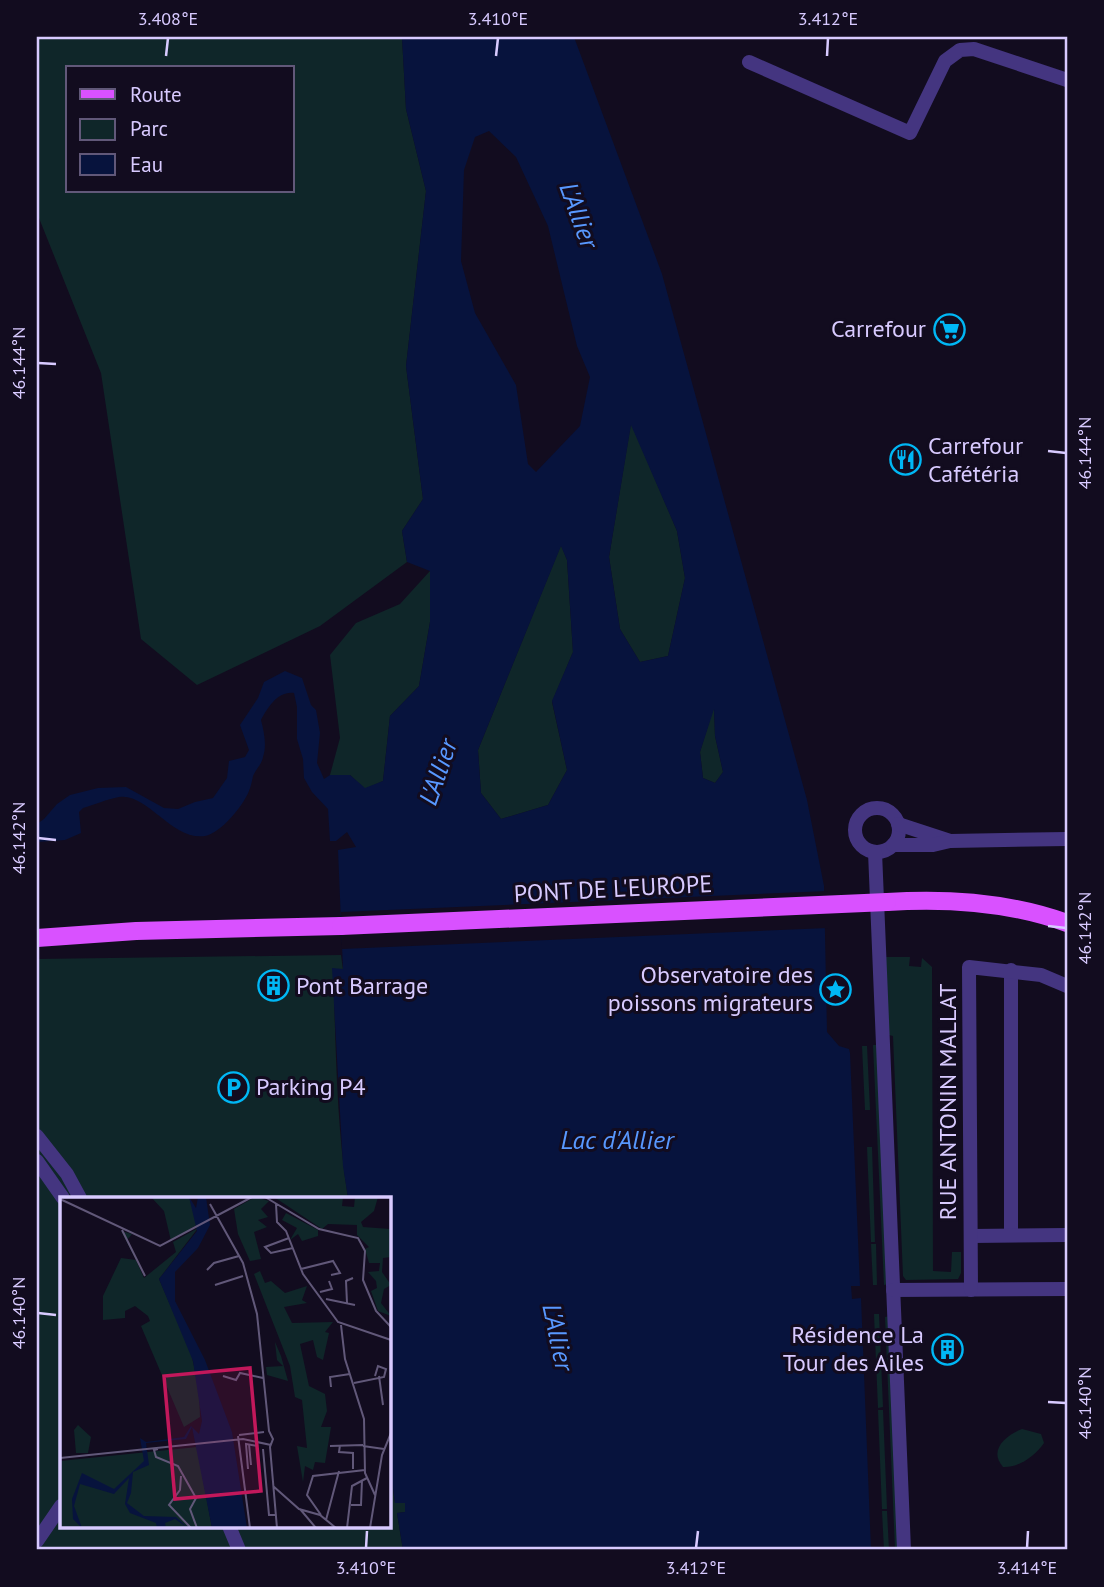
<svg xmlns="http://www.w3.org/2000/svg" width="1104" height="1587" font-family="'PT Sans',sans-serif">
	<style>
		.green { fill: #0f2629; fill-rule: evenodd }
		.water { fill: #07133d; fill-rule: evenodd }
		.pier { fill: #120c1f }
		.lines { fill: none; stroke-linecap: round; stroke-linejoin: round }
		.minor { stroke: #443580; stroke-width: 14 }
		.primary { stroke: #d951ff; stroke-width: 18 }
		.primary-bridge { stroke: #d951ff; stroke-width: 18 }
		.ticks { fill: none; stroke: #d8caff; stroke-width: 2.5 }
		.labels { text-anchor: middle; stroke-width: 6; stroke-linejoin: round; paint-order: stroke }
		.poi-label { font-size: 24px; fill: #d8caff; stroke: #120c1f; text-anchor: end }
		.street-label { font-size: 24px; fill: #d8caff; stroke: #120c1f }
		.water-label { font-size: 26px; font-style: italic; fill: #5898ff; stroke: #120c1f }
		.inset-road { fill: none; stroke: #615879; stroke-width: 2 }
		.view { fill: #c2185b; fill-opacity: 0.15; stroke: #c2185b; stroke-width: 3.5 }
		.inset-edge { fill: none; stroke: #d8caff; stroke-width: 3.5 }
		.neatline { fill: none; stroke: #d8caff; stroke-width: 2.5 }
		.ticks-label { font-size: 18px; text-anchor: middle; fill: #d8caff }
	</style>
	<rect width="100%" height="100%" fill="#120c1f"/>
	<g class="green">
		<path d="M37,37H402L406,109L426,191L406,366L423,499L402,531L407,562L320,626L197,685L141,639L101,373L37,213ZM68,68H292V191H68Z"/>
		<polygon points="631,423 677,531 685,578 668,656 640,662 620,629 609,557"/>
		<polygon points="561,545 567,560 573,652 552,702 567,770 548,805 501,819 481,793 478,750"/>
		<polygon points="430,571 430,622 419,686 390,716 383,781 365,789 350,775 330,775 340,738 330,655 356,623 400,604"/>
		<polygon points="714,706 715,736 723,772 715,783 703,778 700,752"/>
		<path d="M341,955L343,970L333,969C336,1045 336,1123 348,1198H61V1526H388L389,1460L395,1503L405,1502V1512L397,1513L403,1550H37V959Z"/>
		<polygon points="885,957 910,957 909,966 921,967 922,958 932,967 933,1271 951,1272 952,1252 961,1252 961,1273 958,1279 906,1280 903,1276 893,1036 889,1035"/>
		<polygon points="873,1045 878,1045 889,1284 884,1285"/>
		<polygon points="862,1046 867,1046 870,1110 865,1110"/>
		<polygon points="867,1147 872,1147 875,1242 871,1242"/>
		<polygon points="871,1244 876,1244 877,1285 873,1285"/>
		<polygon points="874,1314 879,1314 883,1407 878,1408"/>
		<polygon points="890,1316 900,1549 895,1549 885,1317"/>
		<polygon points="878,1410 883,1410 887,1509 882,1509"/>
		<path d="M1022,1429L1041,1434L1044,1443C1036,1455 1019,1468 1003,1467C988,1450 1006,1435 1022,1429Z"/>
		<polygon points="882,1511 887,1511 889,1550 884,1550"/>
	</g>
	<path class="water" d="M402,37H574L662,274L807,800L824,886L827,1032L839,1046L849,1049L850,1053L860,1286H851L852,1299L861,1298L871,1550H403L397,1513L405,1512V1503H395L389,1460L388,1198H348L343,1166L332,968L343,969L338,850L356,847L347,832L336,841H330L328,809L312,792L304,778L303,759L297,739V707L294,693C278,691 268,707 261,720C264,732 267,745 263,757C262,764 256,769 253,776C252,781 251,786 249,791C243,806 221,833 205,836C172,841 147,792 119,797C107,799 94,805 83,808L79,812L81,833L65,840L37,842V824L44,819L57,804L70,795L98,788L126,787L164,808L178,809L195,802L213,798L227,778L229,761L245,757L249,750L240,725L258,698L264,682L285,671L302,678L311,705L316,710L320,733L317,763L324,779L330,775H350L365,788L383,781L390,716L419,686L430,622V571L407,562L402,531L423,499L406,366L426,191L406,109ZM489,131L516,157L548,226L577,346L590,377L580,426L536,472L528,464L516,385L475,313L461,261L464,170L475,137ZM631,425L677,531L685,578L668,656L640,662L620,629L609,557ZM561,546L567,560L573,652L552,701L567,770L548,805L501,819L481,793L478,750ZM714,709L715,736L723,772L715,783L703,778L700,752Z"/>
	<polygon class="pier" points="828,891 828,928 342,949 341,912"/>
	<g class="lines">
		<g class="minor">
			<polyline points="749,62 910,133 945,61 960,50 974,49 1067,80"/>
			<circle cx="877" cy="830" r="22"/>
			<polyline points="898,824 950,841"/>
			<polyline points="893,845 933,845 950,841 1067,839"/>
			<polyline points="875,852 904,1550"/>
			<polyline points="1011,970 1011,1235"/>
			<polyline points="37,1136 67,1174 80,1198"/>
			<polyline points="37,1161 63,1198"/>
			<polyline points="971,1236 1067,1235"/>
			<polyline points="893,1290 1067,1289"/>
			<polyline points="971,1290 969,967 1041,975 1067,986"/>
			<polyline points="229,1526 239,1550"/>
			<polyline points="37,1541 61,1506"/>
		</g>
		<g class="primary">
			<path d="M887,902C948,898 1009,902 1067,923"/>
			<polyline points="37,938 136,931 341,926"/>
		</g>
		<polyline class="primary-bridge" points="341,926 887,902"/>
	</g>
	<path class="ticks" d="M166,56L168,38M496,56L498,38M827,56L828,38M38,363L56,364M1048,451L1066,453M38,838L56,840M1048,926L1066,928M38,1313L56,1315M1048,1402L1066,1403M366,1548L367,1531M696,1548L698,1531M1027,1548L1028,1531"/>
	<defs>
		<symbol id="supermarket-ring" viewBox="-11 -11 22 22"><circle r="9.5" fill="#120c1f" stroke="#00b7f5" stroke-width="1.5"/><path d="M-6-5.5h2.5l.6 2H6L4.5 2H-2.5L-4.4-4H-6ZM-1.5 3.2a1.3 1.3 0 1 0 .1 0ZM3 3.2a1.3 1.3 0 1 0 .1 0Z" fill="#00b7f5"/></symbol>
		<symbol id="restaurant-ring" viewBox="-11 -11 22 22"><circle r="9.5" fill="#120c1f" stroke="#00b7f5" stroke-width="1.5"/><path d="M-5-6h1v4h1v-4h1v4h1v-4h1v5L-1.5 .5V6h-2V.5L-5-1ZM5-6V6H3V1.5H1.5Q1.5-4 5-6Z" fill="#00b7f5"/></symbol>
		<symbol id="building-ring" viewBox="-11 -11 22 22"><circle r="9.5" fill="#120c1f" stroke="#00b7f5" stroke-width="1.5"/><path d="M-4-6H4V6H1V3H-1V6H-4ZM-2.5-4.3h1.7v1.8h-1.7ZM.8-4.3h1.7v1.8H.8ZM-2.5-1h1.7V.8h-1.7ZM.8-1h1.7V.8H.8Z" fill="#00b7f5"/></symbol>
		<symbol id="sight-ring" viewBox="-11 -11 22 22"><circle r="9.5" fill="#120c1f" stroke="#00b7f5" stroke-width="1.5"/><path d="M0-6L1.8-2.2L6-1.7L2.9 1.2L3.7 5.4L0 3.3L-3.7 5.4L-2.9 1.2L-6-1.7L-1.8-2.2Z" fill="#00b7f5"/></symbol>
		<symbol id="parking-ring" viewBox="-11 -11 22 22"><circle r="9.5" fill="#120c1f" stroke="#00b7f5" stroke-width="1.5"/><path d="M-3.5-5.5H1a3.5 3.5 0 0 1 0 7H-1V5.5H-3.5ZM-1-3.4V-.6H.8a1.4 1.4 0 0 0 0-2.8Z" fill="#00b7f5"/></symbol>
	</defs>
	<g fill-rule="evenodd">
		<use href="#supermarket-ring" x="932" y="312" width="35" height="35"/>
		<use href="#restaurant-ring" x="888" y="442" width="35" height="35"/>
		<use href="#building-ring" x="256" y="968" width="35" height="35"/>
		<use href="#sight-ring" x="818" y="972" width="35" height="35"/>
		<use href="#parking-ring" x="216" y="1070" width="35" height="35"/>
		<use href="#building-ring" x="930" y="1332" width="35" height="35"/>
	</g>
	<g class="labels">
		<g class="poi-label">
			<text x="926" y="337">Carrefour</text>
			<text x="928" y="454" text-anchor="start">Carrefour<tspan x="928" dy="28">Cafétéria</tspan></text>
			<text x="813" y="983">Observatoire des<tspan x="813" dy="28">poissons migrateurs</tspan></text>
			<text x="296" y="994" text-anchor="start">Pont Barrage</text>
			<text x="256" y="1095" text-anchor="start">Parking P4</text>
			<text x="924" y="1343">Résidence La<tspan x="924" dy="28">Tour des Ailes</tspan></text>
		</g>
		<g class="street-label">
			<text transform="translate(613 889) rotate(-3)" y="8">PONT DE L'EUROPE</text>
			<text transform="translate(948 1102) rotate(-90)" y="8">RUE ANTONIN MALLAT</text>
		</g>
		<g class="water-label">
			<text transform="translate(579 215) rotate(70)" y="9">L'Allier</text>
			<text transform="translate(438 772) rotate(-71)" y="9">L'Allier</text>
			<text x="617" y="1149">Lac d'Allier</text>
			<text transform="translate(558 1337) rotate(78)" y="9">L'Allier</text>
		</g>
	</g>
	<g transform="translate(60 1197)">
		<rect width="331" height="331" fill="#120c1f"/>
		<path d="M91,0H129L138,27L111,44L104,14ZM195,0L209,4L201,12L208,20L198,23L207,30L194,35L201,62L190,64L178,37L174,12ZM214,0H283L282,9L294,10L295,0H318L314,14L301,25L303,30L330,32L331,60L323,61L322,75L331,88L324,92L321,106L331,119L318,114L311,94L317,91L316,84L308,75L319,74L320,66H309L305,52L309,50L297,38V28L268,27L262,32ZM226,16L258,33V39L242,44L238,37L230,43L237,31L222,23ZM138,31L99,82L131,156L139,191L140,220L124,230L81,129L90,124L88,119L75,109L65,114V121L43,123V99L61,61L76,63L61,34L72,37L67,43L84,81L116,55L113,45ZM200,74L205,86L211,84L225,96L247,89L242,103L247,106L224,110L232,126L273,125L265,135L269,136L263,163L257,160L253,143L240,147L249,189L265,197L267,214L261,230H271L265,266L255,265L253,273L245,269L243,285L237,249L247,251L242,203L235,200L230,169L194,77ZM215,145L221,159L228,184L207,178L206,170L223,169L217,163ZM18,228L31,240L28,256H16L14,233ZM137,250L152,331H0V264Z" fill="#0f2629"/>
		<path d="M129,0L136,11L138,0H146L150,28L138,51L115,75V104L145,163L172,235L187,331H152L132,230L126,242L86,246L89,268L73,275L71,296L67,306L84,319L116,320L128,331L115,322L105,326L106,331H97L96,326L70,316L65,307L69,281L54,297L20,287L14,309L22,331L13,322L12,302L22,276L54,292L84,264L80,241L86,245L124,240L131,229L139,237L142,224L133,164L99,82L137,34Z" fill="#07133d"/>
		<path class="inset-road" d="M205,0L259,32L298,41L305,54L303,83L316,114L331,130M0,2L100,49L192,0M150,7L183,66L197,117L209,234L213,242L210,250L217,331M216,7L217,25L226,34L243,77L278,125L331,143M62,33L85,79M229,41L205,50L211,56L233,51M241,72L273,64L280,76L271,78M147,73L154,66L179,59M155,88L183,79M260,95L272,92L269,84L272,92M266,102L295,108M287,106L286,84L293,81M281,128L285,162L304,222L305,276L315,298M163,179L176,183L180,176L203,181M319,179L323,208M294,186L324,180L326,172L318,169L315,179M271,190L270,180L290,177M179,238L204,235M178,239L190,331M189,247L191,268M280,248L279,255L293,256V272M270,249L303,248M303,249L324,252M98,252L94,253L96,260L118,269L136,301L130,312L137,331M203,252L209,318H216M0,261L183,242L211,248M188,272L186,247L198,249M121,279L120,293L109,308L131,331M213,289L239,312L260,318L276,331M291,308H301L302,283M240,312L256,331M261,318L247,298L253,279L305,273M266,323L279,274M287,331L292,289L307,281M310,331L322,258L331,236"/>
		<path class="view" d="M190,171L201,294L115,302L104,179Z"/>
		<rect width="331" height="331" class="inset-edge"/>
	</g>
	<rect width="1104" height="1587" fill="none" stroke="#120c1f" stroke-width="77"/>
	<rect x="66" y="66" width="228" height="126" fill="#120c1f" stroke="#615879" stroke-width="2"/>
	<rect x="80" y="89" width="35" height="10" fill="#d951ff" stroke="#615879" stroke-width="2"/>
	<text x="130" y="102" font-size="21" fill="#d8caff">Route</text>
	<rect x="80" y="119" width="35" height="21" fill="#0f2629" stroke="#615879" stroke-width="2"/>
	<text x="130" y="136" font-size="21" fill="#d8caff">Parc</text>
	<rect x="80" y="154" width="35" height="21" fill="#07133d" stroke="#615879" stroke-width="2"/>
	<text x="130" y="172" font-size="21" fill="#d8caff">Eau</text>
	<rect x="38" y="38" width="1028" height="1510" class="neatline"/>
	<g class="ticks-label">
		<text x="168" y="25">3.408°E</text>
		<text x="498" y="25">3.410°E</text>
		<text x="828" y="25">3.412°E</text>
		<text transform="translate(19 363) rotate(-90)" y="6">46.144°N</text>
		<text transform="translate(1085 453) rotate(-90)" y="6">46.144°N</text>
		<text transform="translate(19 838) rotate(-90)" y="6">46.142°N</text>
		<text transform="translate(1085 928) rotate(-90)" y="6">46.142°N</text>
		<text transform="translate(19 1313) rotate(-90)" y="6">46.140°N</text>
		<text transform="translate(1085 1403) rotate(-90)" y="6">46.140°N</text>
		<text x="366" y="1574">3.410°E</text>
		<text x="696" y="1574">3.412°E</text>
		<text x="1027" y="1574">3.414°E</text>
	</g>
</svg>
